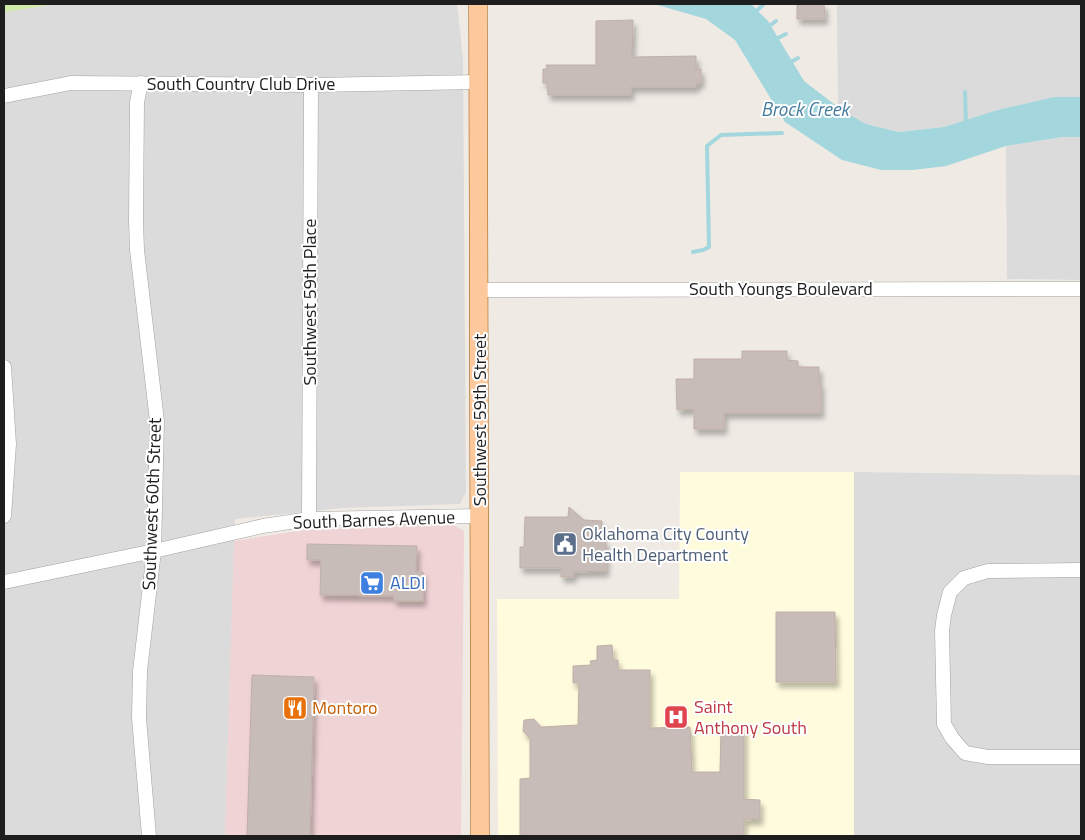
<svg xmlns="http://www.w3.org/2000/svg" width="1085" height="840" font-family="'Titillium Web',sans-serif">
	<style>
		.residential { fill: #dcdbdb }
		.commercial { fill: #f0d3d5 }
		.education { fill: #fffbdd }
		.grass { fill: #d0eaa9 }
		.water { fill: #a4d7dd }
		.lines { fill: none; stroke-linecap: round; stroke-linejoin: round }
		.stream { stroke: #a4d7dd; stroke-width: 4 }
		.building { fill: #c7bcb7; stroke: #c1afa6; filter: url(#shadow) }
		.minor-casing { stroke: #a2a2a2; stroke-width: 15 }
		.major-casing { stroke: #985500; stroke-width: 19 }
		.minor { stroke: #fff; stroke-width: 14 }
		.major { stroke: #fdc89c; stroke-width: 18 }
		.labels { text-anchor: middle; stroke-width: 4; stroke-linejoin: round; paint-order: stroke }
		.street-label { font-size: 18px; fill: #1e1e1e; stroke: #fff }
		.service-label { font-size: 18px; fill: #4e5e75; stroke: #fff; text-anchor: start }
		.shop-label { font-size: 18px; fill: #366cbe; stroke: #fff; text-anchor: start }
		.health-label { font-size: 18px; fill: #be3a42; stroke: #fff; text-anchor: start }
		.food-label { font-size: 18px; fill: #c56008; stroke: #fff; text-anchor: start }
		.water-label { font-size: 19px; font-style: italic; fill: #437b9f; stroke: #fff }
	</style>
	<defs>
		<filter id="shadow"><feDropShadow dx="3" dy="5.5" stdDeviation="2.5" flood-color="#0004"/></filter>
	</defs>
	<rect width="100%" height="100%" fill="#efeae4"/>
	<g class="residential">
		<polygon points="57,4 457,4 463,58 466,492 460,504 342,508 235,519 225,836 4,836 4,12"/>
		<polygon points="837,4 1081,4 1081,97 1054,97 997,110 944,127 899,132 866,124 838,109"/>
		<polygon points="1062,137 1081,137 1081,280 1007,279 1006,146"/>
		<polygon points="854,472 1081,475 1081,836 854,836"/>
	</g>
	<polygon class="commercial" points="452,524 464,531 461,836 225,836 234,541 304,530"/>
	<polygon class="education" points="680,472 854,472 854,836 498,836 497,599 679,599"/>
	<polygon class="grass" points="4,4 57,4 4,12"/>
	<polygon class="water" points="654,4 751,4 768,21 804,81 843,111 866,124 899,132 944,127 997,110 1054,97 1081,97 1081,137 1062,137 1006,146 946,166 913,170 881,170 842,160 785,122 735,40 706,19"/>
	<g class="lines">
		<g class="stream">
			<polyline points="754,13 763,5"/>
			<polyline points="768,27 776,21"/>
			<polyline points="774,40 786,34"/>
			<polyline points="789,63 798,58"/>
			<polyline points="965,92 966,124"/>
			<polyline points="693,252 703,250 709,247 707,146 721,135 782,133"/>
		</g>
	</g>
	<g class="building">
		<polygon points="797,4 824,4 825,19 797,19"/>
		<polygon points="633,20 632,57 696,56 696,69 701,69 701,83 697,83 696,87 631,87 631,95 548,95 547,83 543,83 543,69 547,69 546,65 596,65 596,21"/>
		<polygon points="742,351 787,351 787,360 798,361 798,367 819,367 819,384 821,384 821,413 724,413 724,429 694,429 694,409 677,410 676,379 694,379 694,359 742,359"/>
		<polygon points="569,507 584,520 602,521 602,539 606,542 606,571 574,572 573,577 561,577 561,568 520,568 520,547 524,547 525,517 568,517"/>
		<polygon points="307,544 417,546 416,572 423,572 423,601 394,601 394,596 320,595 321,560 307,560"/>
		<polygon points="776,612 835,612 836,682 776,682"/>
		<polygon points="612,645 613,660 618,660 618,670 650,670 650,728 690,727 692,772 720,772 721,728 744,728 744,799 760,800 760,819 744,820 744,836 520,836 520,779 530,778 530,738 523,731 524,720 534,719 541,727 578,725 579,683 573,683 573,666 591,665 590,661 597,660 597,646"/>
		<polygon points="252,675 314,677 310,836 247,836"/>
	</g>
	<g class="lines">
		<defs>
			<g id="minor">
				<polyline points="141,83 137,102 136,220 137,250 157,421 154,551 140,671 139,718 149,836"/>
				<polyline points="4,96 71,83 311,85 479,82"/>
				<polyline points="480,290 1081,289"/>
				<polyline points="4,367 9,444 4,516"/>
				<polyline points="309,519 311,85"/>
				<polyline points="1081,570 988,571 964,578 950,592 944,615 942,631 944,724 952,738 965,753 988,757 1081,757"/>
				<polyline points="4,582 154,551 263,526 309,519 480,516"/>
			</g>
			<polyline id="major" points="478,4 480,836"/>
		</defs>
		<use href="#minor" class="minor-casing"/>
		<use href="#major" class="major-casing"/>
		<use href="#minor" class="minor"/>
		<use href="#major" class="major"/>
	</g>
	<defs>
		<symbol id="civic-square" viewBox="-11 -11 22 22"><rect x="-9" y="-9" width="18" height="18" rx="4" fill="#5c6f8a" stroke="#fff"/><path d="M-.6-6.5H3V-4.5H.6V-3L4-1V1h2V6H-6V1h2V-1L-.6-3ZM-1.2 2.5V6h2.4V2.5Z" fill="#fff"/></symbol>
		<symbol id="supermarket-square" viewBox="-11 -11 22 22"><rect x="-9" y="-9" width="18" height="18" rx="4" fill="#3f7fe0" stroke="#fff"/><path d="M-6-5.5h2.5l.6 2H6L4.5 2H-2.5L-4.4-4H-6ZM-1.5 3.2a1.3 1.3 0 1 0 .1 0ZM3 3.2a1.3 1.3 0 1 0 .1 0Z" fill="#fff"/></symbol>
		<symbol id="restaurant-square" viewBox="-11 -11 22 22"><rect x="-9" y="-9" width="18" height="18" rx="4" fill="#e8710a" stroke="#fff"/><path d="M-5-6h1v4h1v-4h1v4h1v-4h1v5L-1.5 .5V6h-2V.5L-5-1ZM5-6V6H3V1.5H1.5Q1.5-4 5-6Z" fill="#fff"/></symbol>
		<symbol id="hospital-square" viewBox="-11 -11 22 22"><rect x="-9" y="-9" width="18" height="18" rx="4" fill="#e0444e" stroke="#fff"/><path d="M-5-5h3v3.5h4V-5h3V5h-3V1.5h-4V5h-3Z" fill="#fff"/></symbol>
	</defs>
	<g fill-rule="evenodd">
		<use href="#civic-square" x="551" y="530" width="28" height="28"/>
		<use href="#supermarket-square" x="358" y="569" width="28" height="28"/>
		<use href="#restaurant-square" x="281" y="694" width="28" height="28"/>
		<use href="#hospital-square" x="662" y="703" width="28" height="28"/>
	</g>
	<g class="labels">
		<g class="street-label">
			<text x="241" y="90">South Country Club Drive</text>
			<text x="781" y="295">South Youngs Boulevard</text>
			<text transform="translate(310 302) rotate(-90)" y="6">Southwest 59th Place</text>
			<text transform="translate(480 420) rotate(-90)" y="6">Southwest 59th Street</text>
			<text transform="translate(152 504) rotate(-88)" y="6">Southwest 60th Street</text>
			<text transform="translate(374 520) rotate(-2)" y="6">South Barnes Avenue</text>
		</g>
		<g class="service-label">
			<text x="582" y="540">Oklahoma City County<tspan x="582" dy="21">Health Department</tspan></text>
		</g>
		<g class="shop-label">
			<text x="390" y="589">ALDI</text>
		</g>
		<g class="health-label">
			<text x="694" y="713">Saint<tspan x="694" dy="21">Anthony South</tspan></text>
		</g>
		<g class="food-label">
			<text x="312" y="714">Montoro</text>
		</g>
		<g class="water-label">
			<text x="805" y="116">Brock Creek</text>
		</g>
	</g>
	<rect width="1085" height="840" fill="none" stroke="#1e1e1e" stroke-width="10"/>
</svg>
